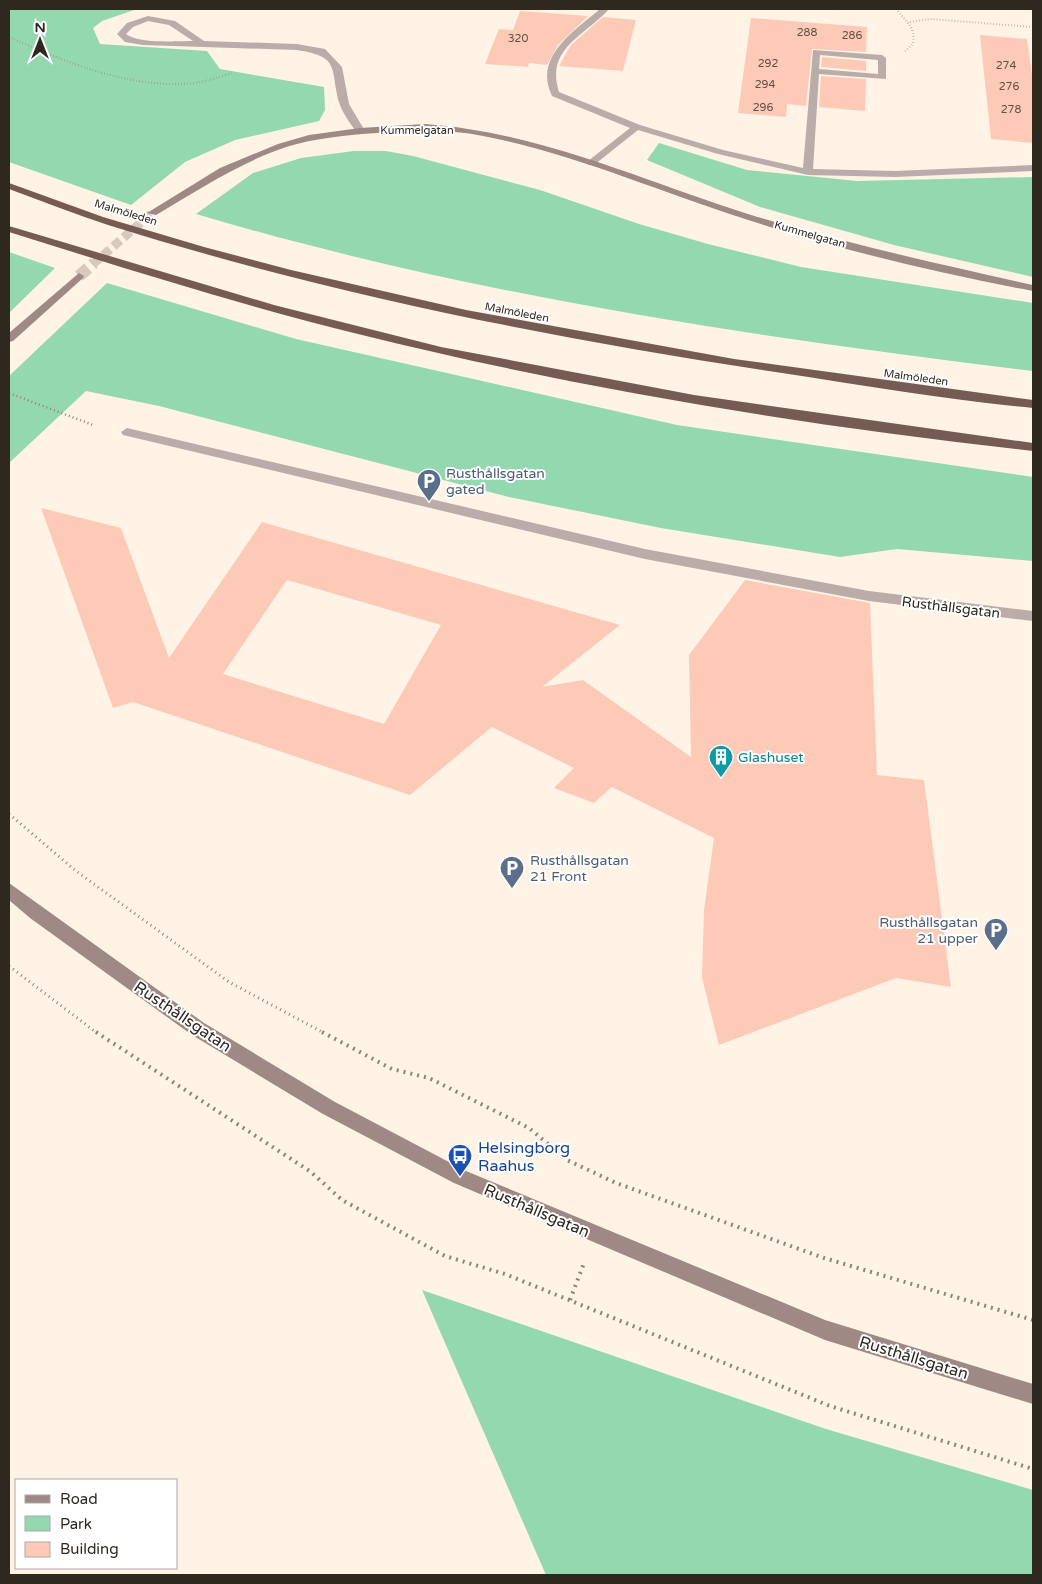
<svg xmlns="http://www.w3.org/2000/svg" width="1042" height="1584" font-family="'Varela Round',sans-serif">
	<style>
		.green { fill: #93d8af }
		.building { fill: #fccab6; fill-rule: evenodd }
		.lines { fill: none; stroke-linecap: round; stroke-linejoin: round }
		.secondary-tunnel-far1 { stroke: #d5cabd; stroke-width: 9; stroke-dasharray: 9 4.5; stroke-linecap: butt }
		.secondary-tunnel { stroke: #d5cabd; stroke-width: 12; stroke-dasharray: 12 5.5; stroke-linecap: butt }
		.path-far3 { stroke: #8e857a; stroke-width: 2; stroke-dasharray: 0.5 2.5; stroke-linecap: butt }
		.path-far2 { stroke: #8e857a; stroke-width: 2.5; stroke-dasharray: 1 3; stroke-linecap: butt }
		.path-far1 { stroke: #8e857a; stroke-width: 3; stroke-dasharray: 1 4; stroke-linecap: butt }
		.path { stroke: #8e857a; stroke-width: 4; stroke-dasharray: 2 5; stroke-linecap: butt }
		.lane { fill: #baaca9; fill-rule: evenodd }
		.street { fill: #baaca9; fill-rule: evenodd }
		.secondary { fill: #9e8984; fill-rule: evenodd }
		.highway { fill: #765b54; fill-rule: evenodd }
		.labels { text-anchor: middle; stroke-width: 4; stroke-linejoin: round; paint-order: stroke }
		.number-label { font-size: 11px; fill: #625045 }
		.far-street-label { font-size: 11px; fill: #2f281f; stroke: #fff }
		.service-label { font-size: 14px; fill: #4e5e75; stroke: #fff; text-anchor: start }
		.street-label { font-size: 14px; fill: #2f281f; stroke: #fff }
		.culture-label { font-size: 14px; fill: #0d838f; stroke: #fff; text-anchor: start }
		.near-street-label { font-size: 16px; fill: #2f281f; stroke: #fff }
		.near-transit-label { font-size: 16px; fill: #164399; stroke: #fff; text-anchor: start }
	</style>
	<rect width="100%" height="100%" fill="#fef3e4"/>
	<g class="green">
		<polygon points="9,9 137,9 102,21 93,28 100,44 207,51 220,69 324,87 325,110 319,121 235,140 185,162 131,205 9,162"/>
		<polygon points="659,143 747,170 857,181 1033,177 1033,277 894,245 760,207 647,160"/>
		<path d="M354,151H386L413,156L540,190L639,224L708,244L801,267L1033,303V371C751,337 469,295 196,214L253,173L301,158Z"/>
		<polygon points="9,252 55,268 9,313"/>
		<polygon points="107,283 296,339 677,425 1033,477 1033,561 897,549 840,557 661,528 509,497 159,406 86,391 9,463 9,376"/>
		<polygon points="422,1290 826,1429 1033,1490 1033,1575 546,1575"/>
	</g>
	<g class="building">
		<polygon points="520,11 588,16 558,45 547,65 529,63 528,67 485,64 499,29 513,30"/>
		<polygon points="603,17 636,20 623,71 559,66 571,45"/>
		<polygon points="751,18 867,27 866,52 812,49 806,106 787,104 786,117 738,113"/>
		<polygon points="980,35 1027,39 1033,82 1033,143 991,139"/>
		<polygon points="822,57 866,61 866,71 821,67"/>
		<polygon points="821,76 866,79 865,111 819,107"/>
		<path d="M41,508L121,528L169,658L262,522L620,625L542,687L583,680L691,757L689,655L745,580L870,603L877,775L924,780L951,987L896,978L719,1045L702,978L704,910L714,838L612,787L594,803L554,788L574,768L492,727L410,795L133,702L113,708ZM287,580L441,625L384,724L223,674Z"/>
	</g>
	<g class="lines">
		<polyline class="secondary-tunnel-far1" points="93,264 152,213"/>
		<polyline class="secondary-tunnel" points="79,276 94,263"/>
		<g class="path-far3">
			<path d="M896,9C906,22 916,26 913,44L905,51"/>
			<polyline points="910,22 930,19 1033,27"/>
			<path d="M9,37C65,62 132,90 195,83C207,81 220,77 232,73"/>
		</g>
		<polyline class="path-far2" points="9,393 93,425"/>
		<g class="path-far1">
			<polyline points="9,814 76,871 229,982 324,1033"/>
			<polyline points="9,966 97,1033"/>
		</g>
		<g class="path">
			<polyline points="96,1032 311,1172 342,1200 445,1256 505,1274 830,1406 1033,1469"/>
			<polyline points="322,1032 392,1069 429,1078 529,1128 567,1160 616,1183 824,1258 1033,1320"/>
			<polyline points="570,1300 584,1263"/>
		</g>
		<polygon class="lane" points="127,428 645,549 869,591 876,596 869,601 645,559 123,435 121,432"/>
		<g class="street">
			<path d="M600,9H609C585,36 545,48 559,92L640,125L723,150L803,168L813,50L882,55L886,58V79L819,74L813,169L895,171L1033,165V171L895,177L808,175L718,154L638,130L594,165H588V161L630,128L552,96C533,57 574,31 600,9ZM820,55L878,60V74L819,69Z"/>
			<path d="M148,16L175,21L204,41L297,44L325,49L342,67L349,104L365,131L357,133C351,124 342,113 339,102C330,68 341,57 297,50L143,45L125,42L117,34L127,23ZM148,21L169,25L193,41C176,41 138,44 126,34L133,27Z"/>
			<polygon points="869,591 1033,611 1033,621 869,601 862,596"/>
		</g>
		<g class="secondary">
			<path d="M425,124C539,132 643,181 751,215C844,243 939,264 1033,285V291C936,273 837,249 742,218C657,191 572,153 483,136C448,129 413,131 377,133C347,135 315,138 286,147C239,163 198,190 156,215L147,213L220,168L278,144L309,135L360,128Z"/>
			<polygon points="79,273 84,276 83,278 13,341 9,342 9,333"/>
			<polygon points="9,883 204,1023 335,1102 466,1171 825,1320 1033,1384 1033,1404 825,1340 454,1183 323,1114 192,1035 30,918 9,900"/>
		</g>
		<g class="highway">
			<path d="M9,183L103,217L204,247L291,270L466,310L734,359L1033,400V408C949,400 866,386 782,373C555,339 328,294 108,225C75,214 42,201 9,189Z"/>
			<path d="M9,226L274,305L441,347L694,395L1033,443V451C807,426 579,389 358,334C240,305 124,268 9,232Z"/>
		</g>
	</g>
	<defs>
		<symbol id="parking-pin" viewBox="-11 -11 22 30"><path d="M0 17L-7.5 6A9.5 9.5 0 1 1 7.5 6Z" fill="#5c6f8a" stroke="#fff"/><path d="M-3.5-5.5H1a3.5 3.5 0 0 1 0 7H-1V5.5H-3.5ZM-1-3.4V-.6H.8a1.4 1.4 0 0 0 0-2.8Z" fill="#fff"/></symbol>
		<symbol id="building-pin" viewBox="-11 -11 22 30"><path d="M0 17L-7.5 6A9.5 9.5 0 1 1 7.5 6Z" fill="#0f9aa8" stroke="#fff"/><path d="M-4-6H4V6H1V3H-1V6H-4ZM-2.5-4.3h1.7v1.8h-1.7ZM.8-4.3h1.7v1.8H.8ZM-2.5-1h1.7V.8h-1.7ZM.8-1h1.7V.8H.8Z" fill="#fff"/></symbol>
		<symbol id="bus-pin" viewBox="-11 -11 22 30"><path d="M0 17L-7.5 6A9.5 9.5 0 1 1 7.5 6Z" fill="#1a4fb4" stroke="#fff"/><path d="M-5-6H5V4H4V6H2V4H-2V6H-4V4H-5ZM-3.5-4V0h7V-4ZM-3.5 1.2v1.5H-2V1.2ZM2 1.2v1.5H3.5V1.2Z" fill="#fff"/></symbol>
	</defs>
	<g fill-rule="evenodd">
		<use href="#parking-pin" x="415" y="467" width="28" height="38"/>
		<use href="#building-pin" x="707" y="743" width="28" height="38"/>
		<use href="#parking-pin" x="498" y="854" width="28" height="38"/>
		<use href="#parking-pin" x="982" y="916" width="28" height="38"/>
		<use href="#bus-pin" x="446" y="1142" width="28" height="38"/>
	</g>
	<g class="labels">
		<g class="number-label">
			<text x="807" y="36">288</text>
			<text x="852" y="39">286</text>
			<text x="518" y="42">320</text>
			<text x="768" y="67">292</text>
			<text x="1006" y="69">274</text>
			<text x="765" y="88">294</text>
			<text x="1009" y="90">276</text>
			<text x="763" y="111">296</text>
			<text x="1011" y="113">278</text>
		</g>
		<g class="far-street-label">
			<text x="417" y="134">Kummelgatan</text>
			<text transform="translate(126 212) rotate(17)" y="4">Malmöleden</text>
			<text transform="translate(810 234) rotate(16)" y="4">Kummelgatan</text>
			<text transform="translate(517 312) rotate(11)" y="4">Malmöleden</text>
			<text transform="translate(916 377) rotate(8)" y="4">Malmöleden</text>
		</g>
		<g class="service-label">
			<text x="446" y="478">Rusthållsgatan<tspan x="446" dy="16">gated</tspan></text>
			<text x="530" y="865">Rusthållsgatan<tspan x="530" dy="16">21 Front</tspan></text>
			<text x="978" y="927" text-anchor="end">Rusthållsgatan<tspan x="978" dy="16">21 upper</tspan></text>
		</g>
		<g class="street-label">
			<text transform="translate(951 607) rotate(7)" y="5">Rusthållsgatan</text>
		</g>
		<g class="culture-label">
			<text x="738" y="762">Glashuset</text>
		</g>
		<g class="near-street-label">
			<text transform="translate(183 1016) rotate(34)" y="6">Rusthållsgatan</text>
			<text transform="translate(537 1210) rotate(23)" y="6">Rusthållsgatan</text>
			<text transform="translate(914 1357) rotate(17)" y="6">Rusthållsgatan</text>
		</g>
		<g class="near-transit-label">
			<text x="478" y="1153">Helsingborg<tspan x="478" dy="18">Raahus</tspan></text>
		</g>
	</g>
	<rect width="1042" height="1584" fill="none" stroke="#2f281f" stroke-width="20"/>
	<rect x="15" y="1479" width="162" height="90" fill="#ffffff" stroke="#aca9a5"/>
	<rect x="25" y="1495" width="25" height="8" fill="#9e8984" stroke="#aca9a5"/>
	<text x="60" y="1504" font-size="15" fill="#2f281f">Road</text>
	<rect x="25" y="1516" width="25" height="15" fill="#93d8af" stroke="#aca9a5"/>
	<text x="60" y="1529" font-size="15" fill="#2f281f">Park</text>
	<rect x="25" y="1542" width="25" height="15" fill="#fccab6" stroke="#aca9a5"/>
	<text x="60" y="1554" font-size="15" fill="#2f281f">Building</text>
	<g transform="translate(40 40)" stroke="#ffffff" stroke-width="4" paint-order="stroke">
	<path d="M0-4L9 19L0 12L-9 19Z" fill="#2f281f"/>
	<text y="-8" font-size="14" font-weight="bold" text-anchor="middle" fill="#2f281f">N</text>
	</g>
</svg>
